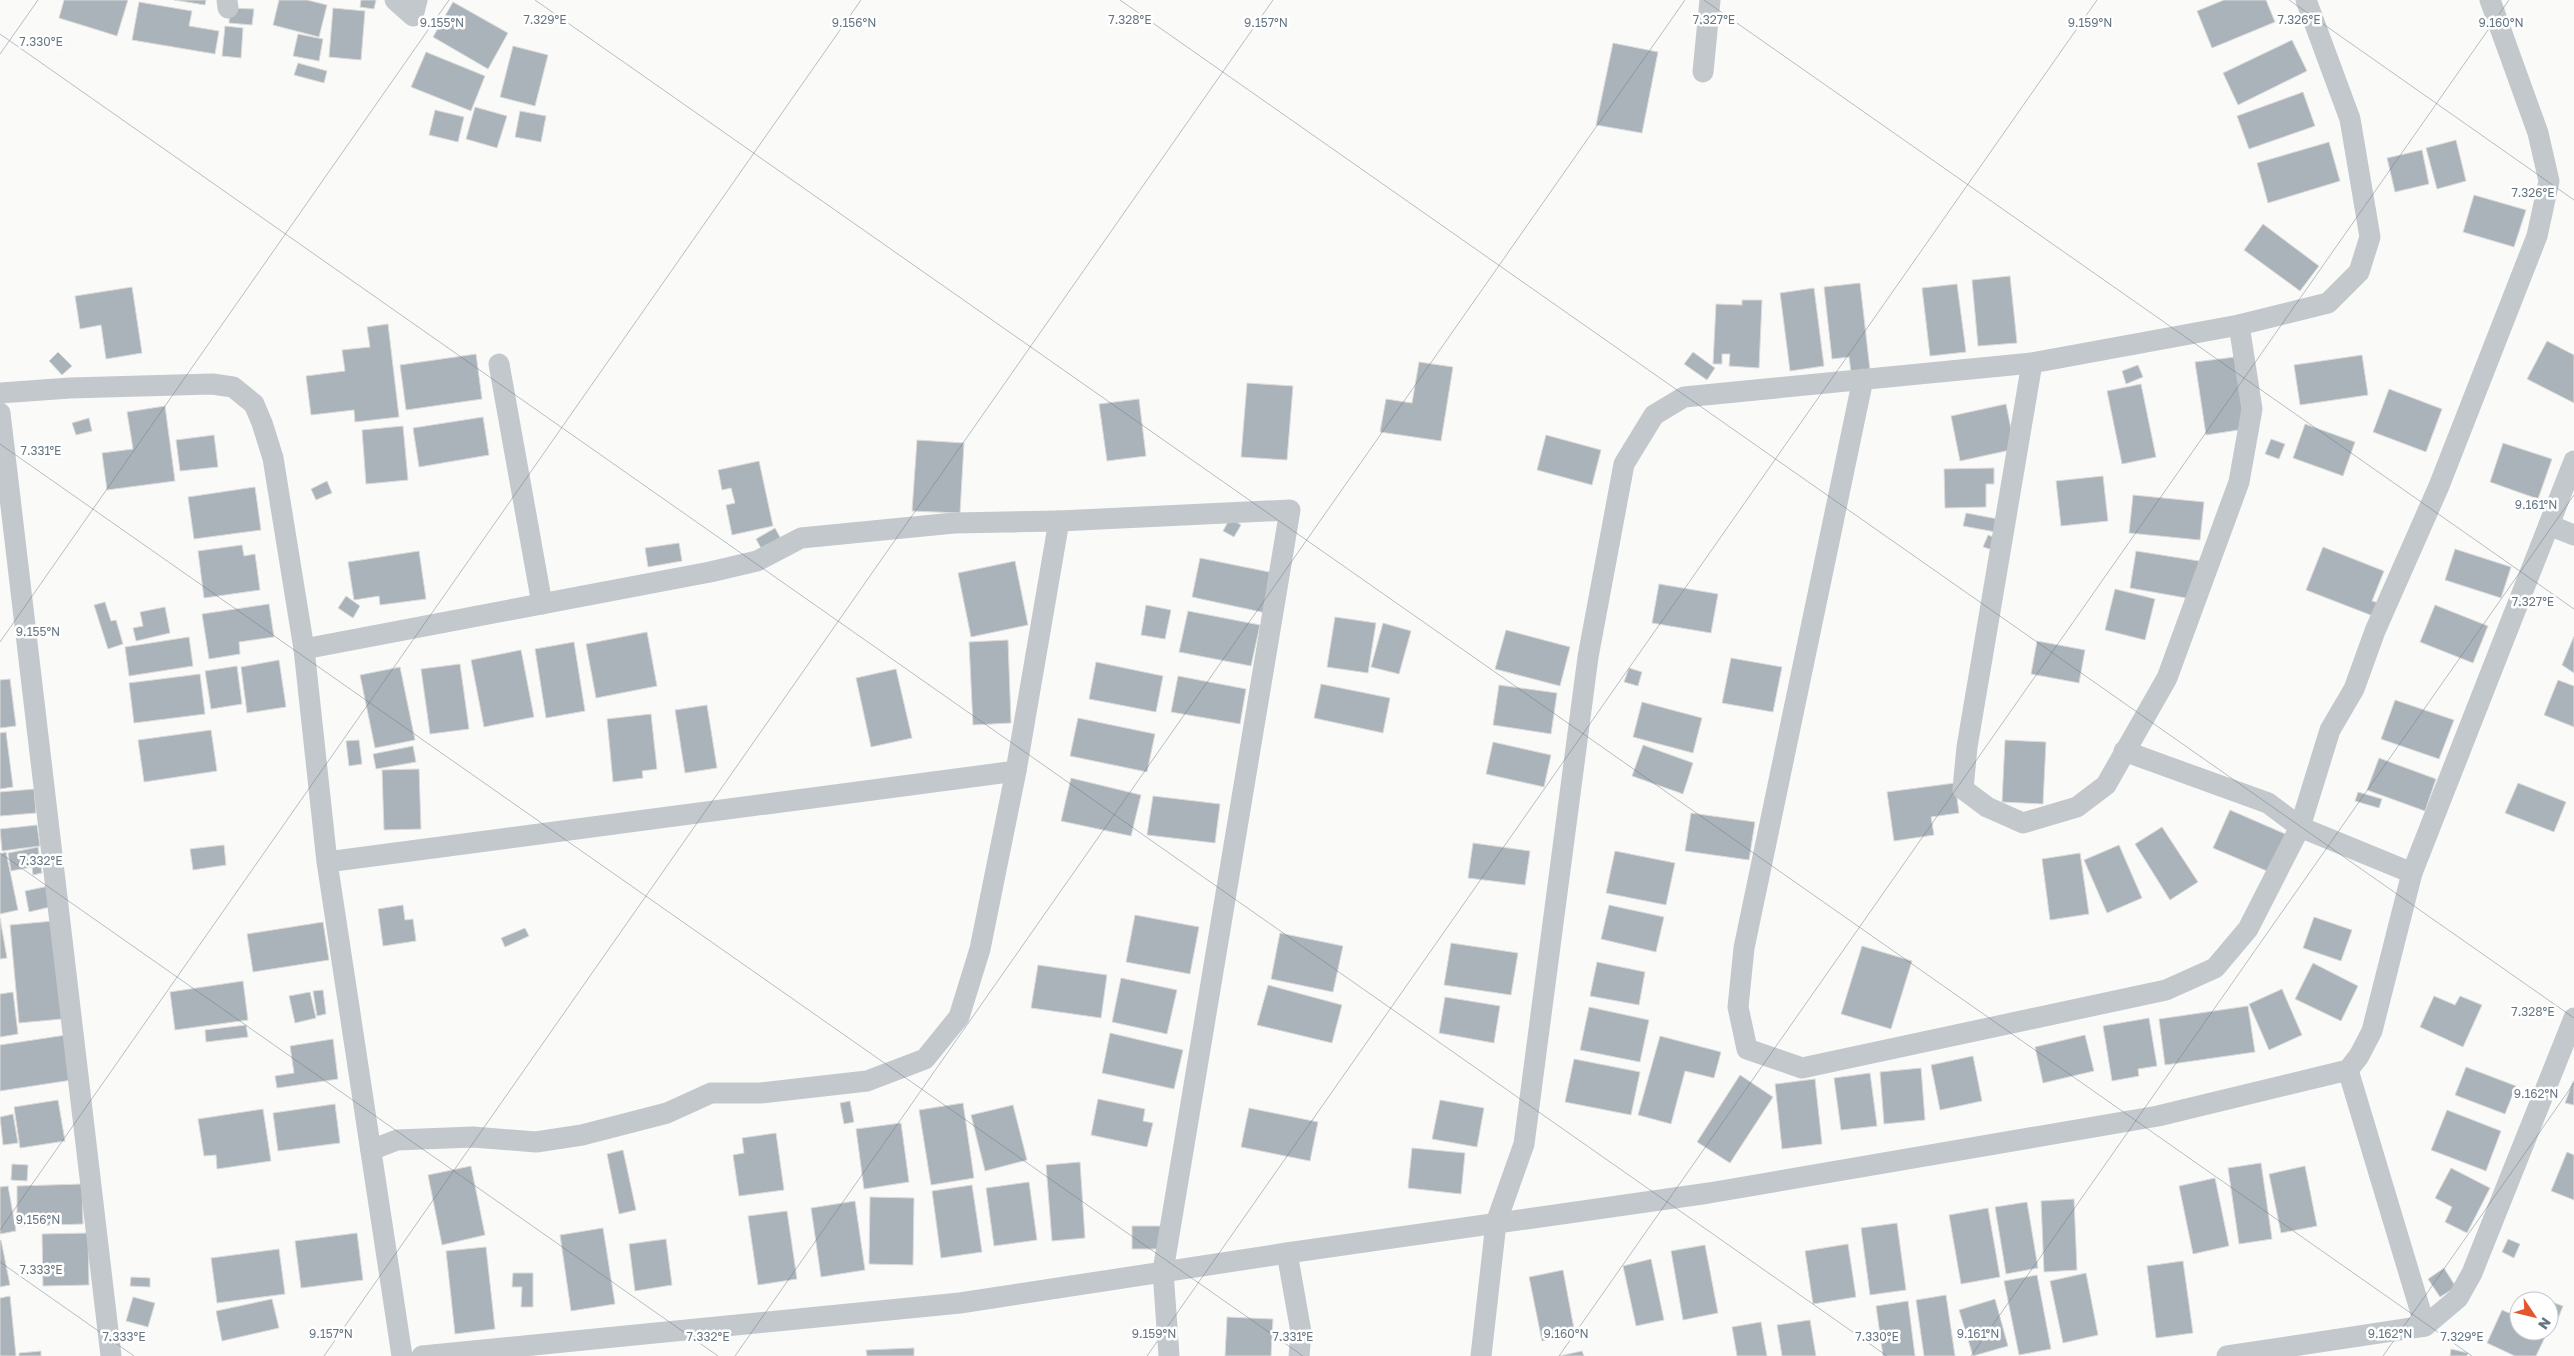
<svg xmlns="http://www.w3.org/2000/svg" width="2574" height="1356" font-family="'Golos Text',sans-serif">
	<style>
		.building { fill: #aab3b9; stroke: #dcdcda }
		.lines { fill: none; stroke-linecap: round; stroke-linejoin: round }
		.minor { stroke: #c3c8cc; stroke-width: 21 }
		.ticks { fill: none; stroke: #657683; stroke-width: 1; stroke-opacity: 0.45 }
		.ticks-label { font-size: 12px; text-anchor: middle; fill: #657683; stroke: #fff; stroke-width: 5; stroke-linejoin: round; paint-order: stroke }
	</style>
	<rect width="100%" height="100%" fill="#fafaf8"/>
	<g class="building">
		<polygon points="64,0 128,0 117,36 59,18"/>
		<polygon points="174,0 206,0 205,5"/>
		<polygon points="279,0 307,0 327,5 319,37 273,25"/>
		<polygon points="361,0 376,0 374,9 360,7"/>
		<polygon points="2224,0 2266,0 2275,22 2212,48 2197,11"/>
		<polygon points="139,2 192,11 189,26 219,31 215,54 132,40"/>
		<polygon points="453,2 508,33 488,69 433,37"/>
		<polygon points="230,8 254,9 252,25 229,23"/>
		<polygon points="333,8 365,11 361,60 329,57"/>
		<polygon points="225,26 243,28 241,58 222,56"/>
		<polygon points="298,34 323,39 319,61 293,56"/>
		<polygon points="2292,40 2307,71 2238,105 2223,73"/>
		<polygon points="1613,43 1658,52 1642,133 1596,125"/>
		<polygon points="513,46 548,55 535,106 500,97"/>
		<polygon points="426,52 485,76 471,111 411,87"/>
		<polygon points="298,63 327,71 324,83 294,75"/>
		<polygon points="2303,92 2315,126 2249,149 2237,116"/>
		<polygon points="475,107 507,116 497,148 466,139"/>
		<polygon points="435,110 464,117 458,142 429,135"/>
		<polygon points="520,111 546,116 541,142 515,137"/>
		<polygon points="2456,140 2466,181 2437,189 2426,148"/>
		<polygon points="2329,142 2340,181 2268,203 2257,163"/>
		<polygon points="2422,150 2429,184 2395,192 2387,158"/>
		<polygon points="2474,195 2526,210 2514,247 2463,232"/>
		<polygon points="2263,224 2319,266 2300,291 2244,250"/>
		<polygon points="2010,276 2017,343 1978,346 1972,280"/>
		<polygon points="1860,283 1870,370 1851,372 1849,357 1832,359 1824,287"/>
		<polygon points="1957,284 1966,352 1930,356 1922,288"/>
		<polygon points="132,287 142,353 106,359 101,325 80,329 75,296"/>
		<polygon points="1814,288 1824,366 1790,371 1780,293"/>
		<polygon points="1742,300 1762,300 1759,368 1729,366 1730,354 1722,354 1722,364 1713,364 1716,304 1742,305"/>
		<polygon points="388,324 399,417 355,422 354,410 311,415 306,376 345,371 342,350 370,347 367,327"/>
		<polygon points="2547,341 2574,355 2574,403 2527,379"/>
		<polygon points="58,352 72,366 62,375 49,361"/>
		<polygon points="1693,352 1715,368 1707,380 1684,364"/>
		<polygon points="476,354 482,399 406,410 400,365"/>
		<polygon points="2362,355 2368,395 2300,405 2294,365"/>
		<polygon points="2235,357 2245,429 2206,435 2195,362"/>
		<polygon points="1419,362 1453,367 1441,441 1380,432 1386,399 1412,403"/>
		<polygon points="2138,365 2143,377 2126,384 2122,371"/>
		<polygon points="1247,383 1293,386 1287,460 1241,457"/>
		<polygon points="2141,384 2156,457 2122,464 2107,391"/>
		<polygon points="2389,389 2442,409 2426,452 2373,432"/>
		<polygon points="1139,399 1146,456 1107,461 1099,404"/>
		<polygon points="2006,404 2015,449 1960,461 1951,416"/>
		<polygon points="165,406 175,481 107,490 102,453 133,449 127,412"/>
		<polygon points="483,417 489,455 419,467 413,428"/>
		<polygon points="89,418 92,431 76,435 72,423"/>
		<polygon points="2305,424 2355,442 2343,476 2293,458"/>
		<polygon points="403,426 408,480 366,484 362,430"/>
		<polygon points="214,435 218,467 180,471 176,440"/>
		<polygon points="1546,435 1601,450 1592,485 1537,470"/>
		<polygon points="2271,439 2285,444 2279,459 2265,454"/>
		<polygon points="917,440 964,443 960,513 912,511"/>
		<polygon points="2503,443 2552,459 2538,499 2490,482"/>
		<polygon points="759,461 773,526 732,535 726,505 735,503 731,488 722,490 718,470"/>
		<polygon points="1994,468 1994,484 1986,484 1986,507 1945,508 1944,469"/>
		<polygon points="2103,476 2108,521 2061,526 2056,481"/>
		<polygon points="327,481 332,493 316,500 311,489"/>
		<polygon points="255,487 261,530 194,539 188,497"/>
		<polygon points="2133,495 2204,502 2200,540 2129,533"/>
		<polygon points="1966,513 2003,520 2001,533 1963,526"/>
		<polygon points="1230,518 1241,525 1234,537 1223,531"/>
		<polygon points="775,528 781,539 762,550 756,539"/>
		<polygon points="1988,535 1999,539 1996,551 1983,547"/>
		<polygon points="679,543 682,561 648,567 645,548"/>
		<polygon points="242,545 244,556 255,554 260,590 204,598 198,551"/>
		<polygon points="2323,547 2384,571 2372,601 2379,603 2373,616 2306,590"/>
		<polygon points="2455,549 2511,567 2501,598 2445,580"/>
		<polygon points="419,551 426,599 380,605 379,596 354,600 348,562"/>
		<polygon points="2136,551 2199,561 2192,599 2130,588"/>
		<polygon points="1200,558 1274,573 1266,613 1192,597"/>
		<polygon points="1015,561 1028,625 971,637 958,573"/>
		<polygon points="1659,584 1718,594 1711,633 1652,623"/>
		<polygon points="2115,589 2155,599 2145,640 2105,630"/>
		<polygon points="346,596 360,606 353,618 338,608"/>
		<polygon points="105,602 111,621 116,620 123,644 108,649 94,605"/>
		<polygon points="269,604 274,637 239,642 240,654 209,659 202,614"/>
		<polygon points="1146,605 1171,610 1165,639 1141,635"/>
		<polygon points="2435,605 2488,626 2473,663 2420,642"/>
		<polygon points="165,607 170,633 136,641 133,628 143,626 140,612"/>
		<polygon points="1188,611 1260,625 1251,666 1179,652"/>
		<polygon points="1335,617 1376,623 1368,673 1327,667"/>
		<polygon points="1383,623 1411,631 1399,674 1371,667"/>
		<polygon points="1506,630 1570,647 1560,686 1495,669"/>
		<polygon points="647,632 657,686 596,698 586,644"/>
		<polygon points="2574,636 2574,673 2562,665"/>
		<polygon points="189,637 193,666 129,676 125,647"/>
		<polygon points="1008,640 1011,723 973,725 969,642"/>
		<polygon points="2037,641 2085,650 2079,683 2031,674"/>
		<polygon points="574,642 585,711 546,718 535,649"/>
		<polygon points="521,650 534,717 484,727 471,660"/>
		<polygon points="1731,658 1782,667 1773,712 1722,703"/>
		<polygon points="279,660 286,707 247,713 241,667"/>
		<polygon points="1096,662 1163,676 1156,712 1089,699"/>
		<polygon points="460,664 469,729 430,734 421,669"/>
		<polygon points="237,666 242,704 211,709 205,671"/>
		<polygon points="400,667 415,740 375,748 360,675"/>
		<polygon points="1629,668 1642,672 1638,686 1624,682"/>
		<polygon points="896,669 912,738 871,747 856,678"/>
		<polygon points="200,674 205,714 134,723 129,683"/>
		<polygon points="1178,676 1246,689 1240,724 1171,712"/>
		<polygon points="10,679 16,726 0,728 0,680"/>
		<polygon points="2558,680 2574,686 2574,727 2544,715"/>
		<polygon points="1321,684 1390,698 1383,733 1314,718"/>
		<polygon points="1499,685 1557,693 1551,734 1493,725"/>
		<polygon points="2395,700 2454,720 2439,759 2381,739"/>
		<polygon points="1642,702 1702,718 1693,753 1633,737"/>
		<polygon points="707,705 717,768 685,773 675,710"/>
		<polygon points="651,714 657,769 642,771 643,778 613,782 607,719"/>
		<polygon points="1078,718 1155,734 1147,772 1070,756"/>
		<polygon points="211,730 217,771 144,782 138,740"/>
		<polygon points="6,732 13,787 0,789 0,733"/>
		<polygon points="359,740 362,764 349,766 346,741"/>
		<polygon points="2005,740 2046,742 2043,804 2002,802"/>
		<polygon points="1493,742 1551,755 1544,787 1486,774"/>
		<polygon points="1643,745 1693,763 1683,794 1632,776"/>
		<polygon points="413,746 416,762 376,769 373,754"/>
		<polygon points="2379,758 2436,779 2425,811 2367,790"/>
		<polygon points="419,769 421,829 384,830 382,770"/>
		<polygon points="1071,778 1141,795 1131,836 1061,821"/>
		<polygon points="1955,783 1959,813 1931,817 1934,835 1894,841 1887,792"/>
		<polygon points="2518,783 2566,802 2554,832 2505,813"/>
		<polygon points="34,789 36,813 0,816 0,792"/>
		<polygon points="2358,792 2382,799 2379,808 2355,801"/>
		<polygon points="1153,796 1220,804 1215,843 1147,835"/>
		<polygon points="2230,810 2290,836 2274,874 2213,848"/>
		<polygon points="1691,813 1755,822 1749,860 1685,851"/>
		<polygon points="37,825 40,846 2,851 0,829"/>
		<polygon points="2162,827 2198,882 2170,900 2135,844"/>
		<polygon points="1473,843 1530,851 1525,885 1468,878"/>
		<polygon points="224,845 226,865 193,870 190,849"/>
		<polygon points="2119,845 2142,898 2107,913 2084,860"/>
		<polygon points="38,847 42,873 33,875 32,867 11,871 8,853"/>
		<polygon points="1615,851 1675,863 1666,905 1606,893"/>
		<polygon points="6,852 18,910 0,914 0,854"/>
		<polygon points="2080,853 2089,914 2050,920 2042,859"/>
		<polygon points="49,886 54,906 29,912 25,891"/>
		<polygon points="403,905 405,920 413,919 416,941 383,946 378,909"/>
		<polygon points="1609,905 1664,917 1656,952 1601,939"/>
		<polygon points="1135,915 1199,927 1190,974 1126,962"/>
		<polygon points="2314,917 2352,930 2341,961 2303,948"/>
		<polygon points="0,918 7,958 0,959"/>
		<polygon points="53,921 62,1019 19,1023 10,925"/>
		<polygon points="323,922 329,960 253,972 247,934"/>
		<polygon points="525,928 529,936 505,947 501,938"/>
		<polygon points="1280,933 1343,946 1333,992 1271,979"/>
		<polygon points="1451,943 1518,953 1511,995 1444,985"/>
		<polygon points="1862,946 1912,961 1891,1029 1841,1014"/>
		<polygon points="1597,962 1645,972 1639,1005 1590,996"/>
		<polygon points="2313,963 2358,986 2341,1021 2295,999"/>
		<polygon points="1038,965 1107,975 1101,1018 1031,1008"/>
		<polygon points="1121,978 1177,990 1167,1034 1112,1022"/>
		<polygon points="243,981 248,1020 175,1030 170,992"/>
		<polygon points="1268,985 1342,1005 1332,1043 1257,1025"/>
		<polygon points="2282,989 2302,1035 2269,1050 2249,1004"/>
		<polygon points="323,990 326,1014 317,1016 313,991"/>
		<polygon points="13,992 18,1034 0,1037 0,994"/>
		<polygon points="310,992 316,1018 295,1023 289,996"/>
		<polygon points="2434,996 2455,1005 2460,996 2482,1005 2463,1047 2420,1027"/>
		<polygon points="1445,997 1500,1006 1494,1043 1439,1033"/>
		<polygon points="2248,1006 2255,1052 2165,1065 2159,1019"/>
		<polygon points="1589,1007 1649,1020 1640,1062 1580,1050"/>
		<polygon points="2149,1018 2157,1066 2138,1069 2139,1076 2112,1081 2103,1026"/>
		<polygon points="246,1025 248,1037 206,1042 205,1030"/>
		<polygon points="1110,1033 1183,1050 1174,1089 1102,1073"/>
		<polygon points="66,1035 72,1080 0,1091 0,1045"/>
		<polygon points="2085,1035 2094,1071 2043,1083 2035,1047"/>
		<polygon points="1660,1036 1721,1052 1714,1078 1685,1071 1671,1124 1638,1115"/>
		<polygon points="333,1039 338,1079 277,1088 275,1076 294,1073 290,1046"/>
		<polygon points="1973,1056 1982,1101 1940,1110 1931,1065"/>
		<polygon points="1574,1059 1640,1072 1631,1115 1565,1102"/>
		<polygon points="2466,1067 2516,1086 2505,1114 2455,1095"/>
		<polygon points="1921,1068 1925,1120 1884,1124 1880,1072"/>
		<polygon points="1870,1073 1877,1126 1841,1130 1834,1078"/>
		<polygon points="1740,1075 1773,1097 1730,1163 1697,1142"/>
		<polygon points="1815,1079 1822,1144 1782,1149 1775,1084"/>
		<polygon points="2573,1081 2574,1081 2574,1105 2565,1103"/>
		<polygon points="1098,1099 1145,1109 1143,1121 1153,1123 1147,1147 1091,1135"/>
		<polygon points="58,1100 65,1141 20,1148 14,1107"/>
		<polygon points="1440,1100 1484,1108 1477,1147 1432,1139"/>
		<polygon points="850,1101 854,1122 844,1124 840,1103"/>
		<polygon points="963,1103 974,1178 931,1185 919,1110"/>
		<polygon points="335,1104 340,1143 278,1151 273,1113"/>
		<polygon points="1013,1105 1027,1160 985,1171 971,1115"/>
		<polygon points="1249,1108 1318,1122 1310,1161 1241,1147"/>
		<polygon points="263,1109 271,1161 217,1169 216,1155 204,1156 198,1119"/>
		<polygon points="2447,1110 2501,1131 2486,1171 2431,1150"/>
		<polygon points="13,1114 18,1143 3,1145 0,1117"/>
		<polygon points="901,1123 909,1182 864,1189 856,1129"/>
		<polygon points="776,1133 784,1190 739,1196 733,1155 744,1153 742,1138"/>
		<polygon points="1412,1148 1465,1153 1461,1194 1408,1188"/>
		<polygon points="623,1150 636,1210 619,1214 607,1154"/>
		<polygon points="2567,1152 2574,1155 2574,1200 2551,1191"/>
		<polygon points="1080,1162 1085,1238 1052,1241 1046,1165"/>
		<polygon points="2261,1163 2272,1239 2239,1244 2228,1168"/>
		<polygon points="12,1164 28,1165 27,1181 11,1180"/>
		<polygon points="471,1166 485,1235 442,1245 428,1175"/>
		<polygon points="2305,1166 2317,1226 2281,1233 2269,1174"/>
		<polygon points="2451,1168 2490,1188 2467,1233 2445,1222 2452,1207 2435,1198"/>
		<polygon points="2215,1178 2229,1246 2193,1254 2179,1186"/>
		<polygon points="1029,1182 1037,1240 994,1246 986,1188"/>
		<polygon points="82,1184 83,1224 17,1226 17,1186"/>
		<polygon points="972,1185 982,1252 941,1258 932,1191"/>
		<polygon points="8,1186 16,1231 0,1234 0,1187"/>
		<polygon points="870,1197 914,1198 913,1265 869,1264"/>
		<polygon points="2074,1199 2077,1270 2044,1272 2041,1201"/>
		<polygon points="855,1201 865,1270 821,1277 811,1208"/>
		<polygon points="2027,1202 2038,1268 2006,1274 1995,1207"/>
		<polygon points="1988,1208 2000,1277 1961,1284 1949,1215"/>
		<polygon points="787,1211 797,1279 758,1285 748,1216"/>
		<polygon points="1897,1223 1906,1290 1870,1295 1861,1228"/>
		<rect x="1132" y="1226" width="34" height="23"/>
		<polygon points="603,1228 615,1304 571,1311 560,1235"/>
		<polygon points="88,1233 89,1285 43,1286 42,1234"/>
		<polygon points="357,1233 363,1280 301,1288 295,1241"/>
		<polygon points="666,1239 672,1285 635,1291 629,1244"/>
		<polygon points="2508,1239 2520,1244 2514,1258 2502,1252"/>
		<polygon points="1,1240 10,1285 0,1287 0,1241"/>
		<polygon points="1848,1244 1856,1297 1813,1304 1805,1251"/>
		<polygon points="1705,1245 1718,1313 1683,1320 1671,1251"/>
		<polygon points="486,1247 495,1329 455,1334 446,1251"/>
		<polygon points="279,1249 285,1294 217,1303 211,1258"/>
		<polygon points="1651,1259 1664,1320 1636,1326 1623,1266"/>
		<polygon points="2183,1261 2193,1333 2156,1338 2147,1266"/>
		<polygon points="2444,1268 2456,1287 2440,1297 2428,1279"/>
		<polygon points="1563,1270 1575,1334 1542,1341 1529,1277"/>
		<polygon points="513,1273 533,1273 533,1307 521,1307 522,1287 512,1287"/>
		<polygon points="2086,1273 2098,1335 2063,1343 2050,1281"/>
		<polygon points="2037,1275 2051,1349 2019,1355 2004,1281"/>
		<polygon points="131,1277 150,1278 150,1287 130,1286"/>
		<polygon points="1946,1295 1955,1356 1924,1356 1916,1300"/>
		<polygon points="10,1296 16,1356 0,1356 0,1298"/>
		<polygon points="133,1297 155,1303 148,1327 126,1321"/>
		<polygon points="272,1299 279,1328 222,1341 216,1311"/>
		<polygon points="1995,1299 2008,1346 1973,1356 1959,1310"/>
		<polygon points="1908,1301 1915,1356 1883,1356 1876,1306"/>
		<polygon points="2549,1301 2563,1306 2557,1321 2549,1319"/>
		<polygon points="2502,1310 2519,1317 2519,1331 2548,1331 2536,1356 2515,1356 2487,1343"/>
		<polygon points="1227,1317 1273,1319 1271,1356 1225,1356"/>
		<polygon points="1810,1320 1816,1356 1782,1356 1777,1325"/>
		<polygon points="1761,1322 1767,1356 1737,1356 1732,1327"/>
		<polygon points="914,1348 914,1356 867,1356 866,1350"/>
		<polygon points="2451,1349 2468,1353 2467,1356 2450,1356"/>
		<polygon points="41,1351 41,1356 19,1356 19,1353"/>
		<polygon points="1582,1351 1584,1356 1559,1356"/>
	</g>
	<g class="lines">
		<g class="minor">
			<polyline points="227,0 228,8"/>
			<polyline points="395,0 413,16 417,0"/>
			<polyline points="1703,72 1710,0"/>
			<polyline points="2032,363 1967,747 1963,789 1987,807 2023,823 2077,807 2106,785 2167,678 2239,482 2252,409 2239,325"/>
			<polyline points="499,364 542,604"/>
			<polyline points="1863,379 1744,948 1738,1007 1747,1049 1802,1068 2166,990 2215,968 2248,929 2300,827 2330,730 2354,689 2375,631 2439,486 2537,236 2549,181 2538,133 2490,0"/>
			<polyline points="0,393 70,388 212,384 233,387 254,404 262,423 273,458 304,649"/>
			<polyline points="0,413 111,1356"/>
			<polyline points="1059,521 1290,510 1163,1271 1169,1356"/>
			<polyline points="2549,525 2574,535"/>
			<polyline points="2124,751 2268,803 2300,827 2412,873"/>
			<polyline points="327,862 304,649 710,572 757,561 801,538 954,523 1059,521 1016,771 327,862 402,1356"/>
			<polyline points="2348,1070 2425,1326"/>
			<polyline points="371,1150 397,1140 473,1137 536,1142 582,1135 667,1113 711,1093 761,1093 867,1081 925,1059 959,1017 980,949 1016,771"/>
			<polyline points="1287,1253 1301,1332 1299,1356"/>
			<polyline points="422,1356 960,1303 1287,1253 1709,1193 2158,1116 2348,1070 2359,1056 2372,1031 2412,873 2574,461"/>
			<polyline points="1481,1356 1496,1223 1524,1144 1588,657 1624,464 1654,415 1684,397 2032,363 2239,325 2328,303 2359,272 2370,237 2350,119 2306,0"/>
			<polyline points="2227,1356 2425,1326 2458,1298 2472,1273 2574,1018"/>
		</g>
	</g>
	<path class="ticks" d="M535,0L2472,1356M1120,0L2574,1018M1704,0L2574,609M2289,0L2574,200M0,34L1887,1356M0,54L38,0M0,444L1303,1356M0,642L449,0M0,853L718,1356M0,1230L861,0M0,1262L134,1356M324,1356L1273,0M735,1356L1685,0M1147,1356L2097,0M1559,1356L2509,0M1971,1356L2574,495M2383,1356L2574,1083"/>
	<g class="ticks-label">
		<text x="2299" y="24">7.326°E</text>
		<text x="545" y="24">7.329°E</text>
		<text x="1130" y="24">7.328°E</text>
		<text x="1714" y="24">7.327°E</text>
		<text x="442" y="27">9.155°N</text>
		<text x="854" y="27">9.156°N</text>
		<text x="1266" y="27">9.157°N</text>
		<text x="2090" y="27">9.159°N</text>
		<text x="2501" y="27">9.160°N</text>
		<text x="41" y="46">7.330°E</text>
		<text x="2533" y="197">7.326°E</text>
		<text x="41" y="455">7.331°E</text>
		<text x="2536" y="509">9.161°N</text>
		<text x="2533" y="606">7.327°E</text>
		<text x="38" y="636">9.155°N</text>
		<text x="41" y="865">7.332°E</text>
		<text x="2533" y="1016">7.328°E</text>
		<text x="2536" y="1098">9.162°N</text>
		<text x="38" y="1224">9.156°N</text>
		<text x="41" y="1274">7.333°E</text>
		<text x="331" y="1338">9.157°N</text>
		<text x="1154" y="1338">9.159°N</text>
		<text x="1566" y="1338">9.160°N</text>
		<text x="1978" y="1338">9.161°N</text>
		<text x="2390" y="1338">9.162°N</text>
		<text x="124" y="1341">7.333°E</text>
		<text x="708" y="1341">7.332°E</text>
		<text x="1293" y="1341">7.331°E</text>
		<text x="1877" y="1341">7.330°E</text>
		<text x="2462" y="1341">7.329°E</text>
	</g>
	<g transform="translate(2534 1316) rotate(125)"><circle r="24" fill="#ffffff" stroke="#c1c8cd"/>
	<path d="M0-4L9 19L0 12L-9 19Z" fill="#e4572e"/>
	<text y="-8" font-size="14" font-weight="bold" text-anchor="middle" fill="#657683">N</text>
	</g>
</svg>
